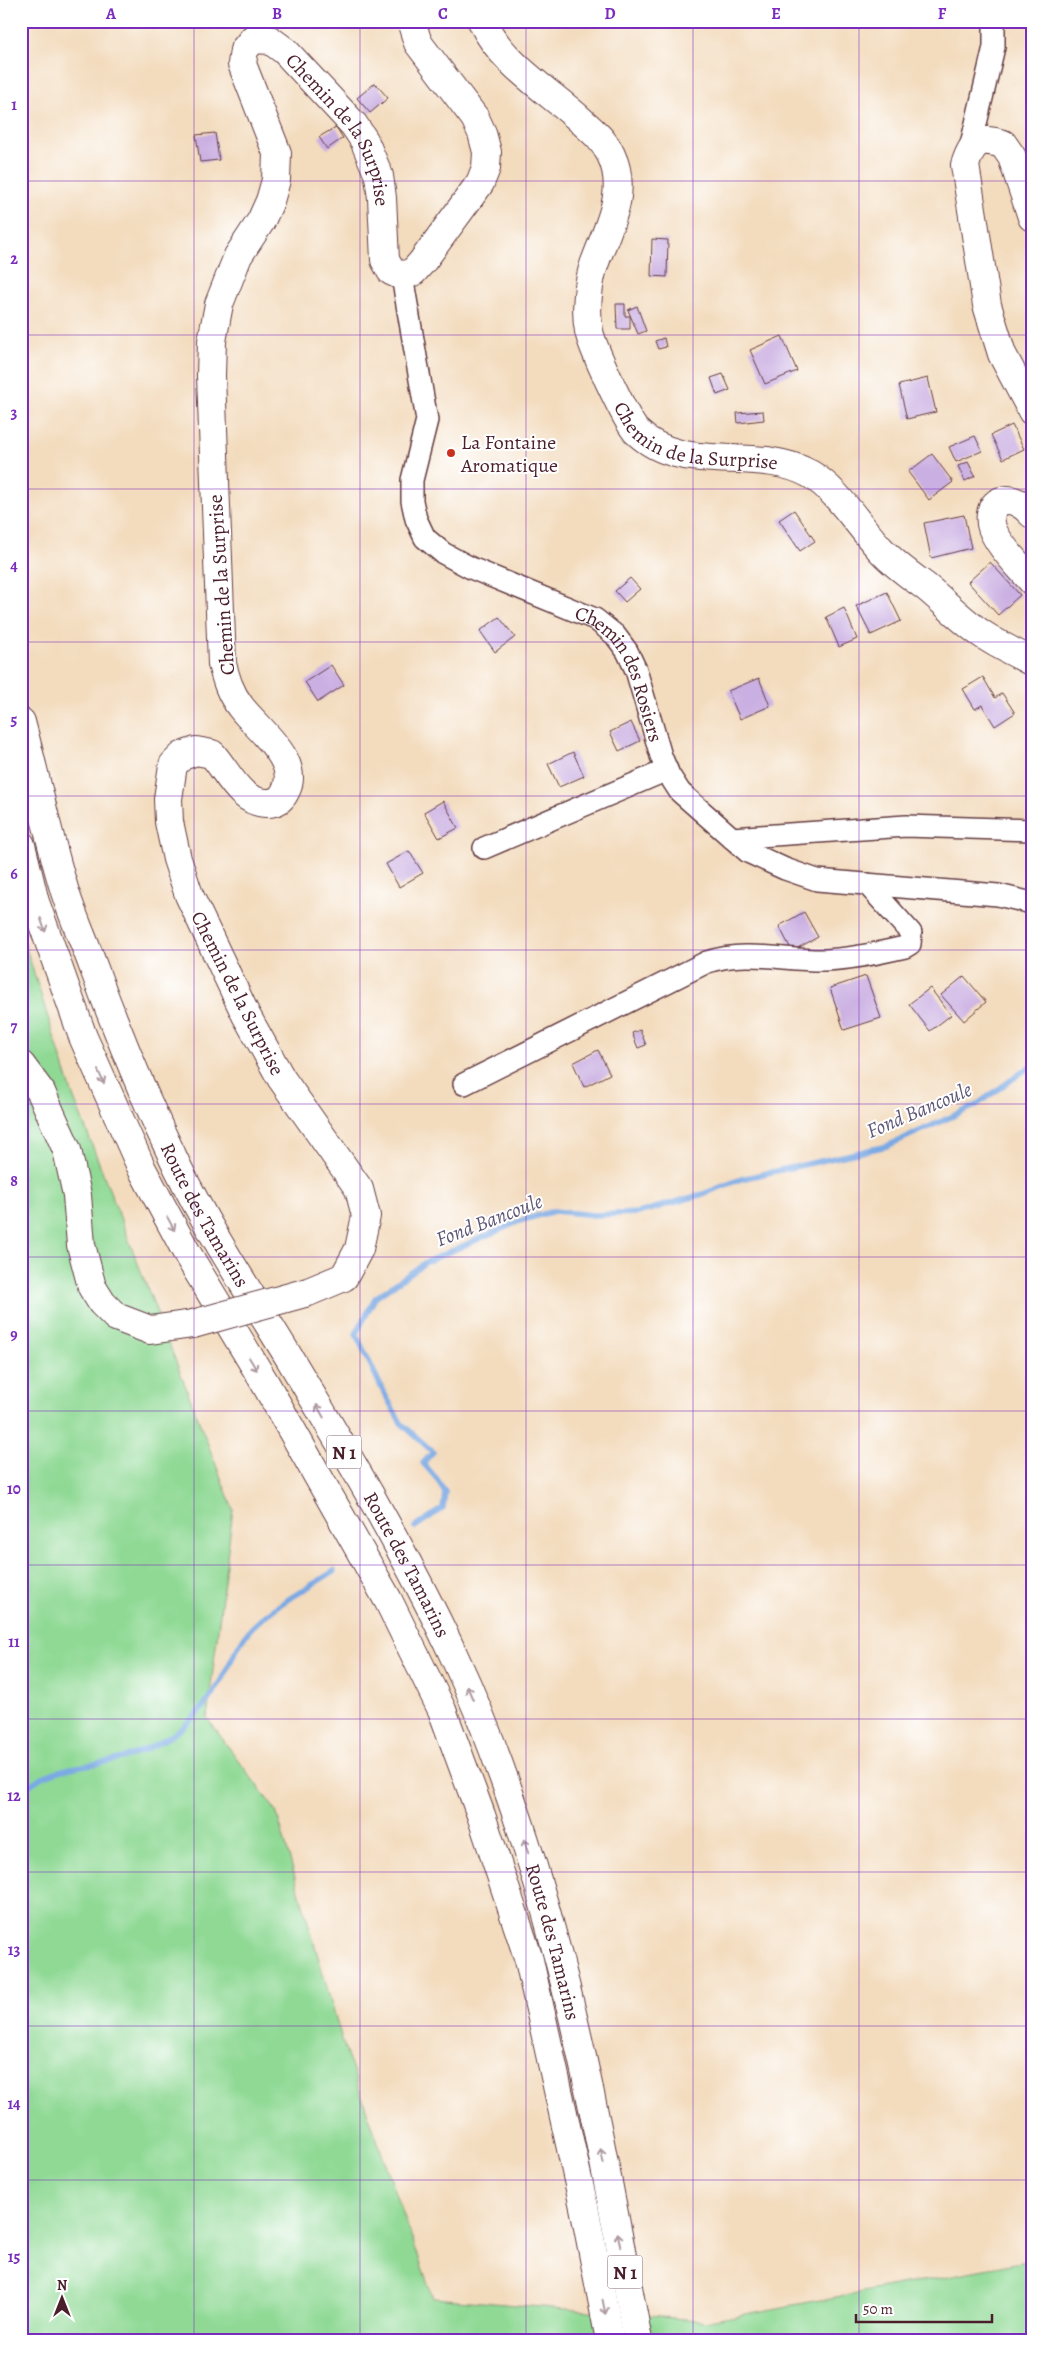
<svg xmlns="http://www.w3.org/2000/svg" width="1053" height="2361" font-family="Alegreya,serif">
	<style>
		.green { fill: #8fd994; stroke: #6c7c60 }
		.lines { fill: none; stroke-linecap: round; stroke-linejoin: round }
		.stream { stroke: #7aa9e3; stroke-width: 5.5 }
		.building { fill: #caafe2 }
		.minor-casing { stroke: #633b41; stroke-width: 24 }
		.major-casing { stroke: #633b41; stroke-width: 30 }
		.highway-casing { stroke: #633b41; stroke-width: 30 }
		.minor { stroke: #fff; stroke-width: 21 }
		.major { stroke: #fff; stroke-width: 28 }
		.highway { stroke: #fff; stroke-width: 28 }
		.major-bridge-casing { stroke: #633b41; stroke-width: 30; stroke-linecap: butt }
		.major-bridge { stroke: #fff; stroke-width: 28 }
		.oneway { stroke: #ae9aa0 }
		.grid { fill: none; stroke: #7b2cbf; stroke-width: 1; stroke-opacity: 0.55 }
		.poi-dot { fill: #c8321e; stroke: #fff; stroke-width: 2 }
		.labels { text-anchor: middle; stroke-width: 4; stroke-linejoin: round; paint-order: stroke }
		.shield { fill: #fff; stroke: #80626b; stroke-width: 1 }
		.shield-label { font-size: 19px; font-weight: bold; fill: #4a1f2b }
		.street-label { font-size: 20px; fill: #4a1f2b; stroke: #fff }
		.poi-label { font-size: 20px; fill: #4a1f2b; stroke: #fff; text-anchor: start }
		.water-label { font-size: 21px; font-style: italic; fill: #5d5675; stroke: #fff }
		.neatline { fill: none; stroke: #7b2cbf; stroke-width: 2 }
		.grid-label { font-size: 16px; text-anchor: middle; font-weight: bold; fill: #7b2cbf }
	</style>
	<rect width="100%" height="100%" fill="#fff"/>
	<filter id="ink" filterUnits="userSpaceOnUse"><feTurbulence type="fractalNoise" baseFrequency=".02" numOctaves="2"/><feDisplacementMap in="SourceGraphic" scale="10" xChannelSelector="R" yChannelSelector="G"/><feConvolveMatrix kernelMatrix="1 2 1 2 8 2 1 2 1" color-interpolation-filters="sRGB"/></filter>
	<filter id="wash" filterUnits="userSpaceOnUse"><feTurbulence type="fractalNoise" baseFrequency=".0096" numOctaves="4" result="noise"/><feDisplacementMap in="SourceGraphic" scale="20" xChannelSelector="R" yChannelSelector="G"/><feGaussianBlur stdDeviation="1.12" result="paint"/><feColorMatrix in="noise" values="0 0 0 0 0 0 0 0 0 0 0 0 0 0 0 0 0 1.4 0 .05"/><feComposite in="paint" operator="in"/></filter>
	<g filter="url(#wash)">
		<rect width="100%" height="100%" fill="#f3dbbd"/>
		<polygon class="green" points="21,932 72,1093 233,1509 207,1718 276,1811 343,2043 433,2298 709,2321 1032,2260 1032,2340 21,2340"/>
		<g class="lines">
			<g class="stream">
				<polyline points="415,1527 443,1508 445,1492 437,1479 423,1463 433,1452 401,1423 383,1391 356,1334 375,1298 426,1262 520,1221 554,1211 594,1215 638,1213 703,1194 741,1179 887,1146 975,1106 1032,1065"/>
				<path d="M21,1792C55,1760 95,1770 135,1754C147,1749 161,1742 172,1735C188,1725 203,1708 214,1692C227,1673 233,1651 248,1632C268,1608 307,1589 334,1571"/>
			</g>
		</g>
		<g id="blocks">
			<g class="building">
				<polygon points="375,83 388,98 370,113 357,98"/>
				<polygon points="336,127 343,138 327,149 319,137"/>
				<polygon points="215,133 219,160 200,162 196,135"/>
				<polygon points="652,239 668,240 667,277 651,276"/>
				<polygon points="616,304 625,304 625,316 630,316 630,329 617,329"/>
				<polygon points="637,306 646,331 638,334 628,310"/>
				<polygon points="782,336 797,371 765,384 750,350"/>
				<polygon points="664,338 666,347 658,349 655,341"/>
				<polygon points="723,374 730,390 717,395 711,378"/>
				<polygon points="928,378 936,412 907,419 899,385"/>
				<polygon points="763,411 764,420 738,423 737,413"/>
				<polygon points="1012,425 1024,449 1003,459 991,435"/>
				<polygon points="975,436 982,451 956,462 949,447"/>
				<polygon points="932,454 953,482 929,500 908,472"/>
				<polygon points="968,462 975,476 965,481 958,466"/>
				<polygon points="794,510 815,541 800,551 779,520"/>
				<polygon points="964,515 971,548 931,558 924,523"/>
				<polygon points="990,562 1020,595 998,615 968,582"/>
				<polygon points="630,578 640,589 625,602 615,591"/>
				<polygon points="887,592 901,621 871,635 856,606"/>
				<polygon points="844,608 857,639 839,647 826,617"/>
				<polygon points="499,617 515,637 495,652 480,631"/>
				<polygon points="331,665 344,685 318,702 305,682"/>
				<polygon points="983,677 995,698 1002,693 1015,713 995,726 982,705 975,709 963,689"/>
				<polygon points="759,678 770,706 740,719 728,691"/>
				<polygon points="631,722 640,741 619,751 610,732"/>
				<polygon points="573,752 584,776 559,787 548,764"/>
				<polygon points="443,801 458,828 439,838 424,812"/>
				<polygon points="409,851 423,873 399,887 386,864"/>
				<polygon points="804,912 818,937 792,951 779,926"/>
				<polygon points="866,976 881,1018 844,1030 830,988"/>
				<polygon points="964,976 986,1002 964,1021 941,995"/>
				<polygon points="930,988 951,1015 930,1031 909,1004"/>
				<polygon points="640,1030 646,1045 638,1048 632,1033"/>
				<polygon points="598,1050 610,1074 584,1087 573,1063"/>
			</g>
		</g>
	</g>
	<g filter="url(#ink)">
		<use href="#blocks" fill-opacity="0" stroke="#633b41" stroke-width="1"/>
		<g class="lines">
			<defs>
				<g id="minor">
					<polyline points="970,149 994,47 994,21"/>
					<path id="s1" d="M402,276L427,420L412,480V501L416,519L425,538L443,553L471,568L595,619L615,635L627,651L636,670L661,756L669,775L680,792L748,852L785,869L817,880L998,895L1032,903"/>
					<polyline points="732,838 906,826 1032,830"/>
					<polyline points="484,848 667,770"/>
					<path d="M464,1084L707,962C746,949 785,961 825,960C852,959 879,953 905,947L910,944L911,933L867,884"/>
				</g>
				<g id="major">
					<path id="s2" d="M482,21C500,61 544,88 576,116C589,128 603,138 611,155C629,193 607,228 594,265C588,283 585,312 589,331C592,347 626,420 636,431C683,477 756,444 810,474C838,490 859,527 882,551C895,565 911,576 926,587C946,603 964,623 985,636C1000,646 1016,653 1032,662"/>
					<path d="M1032,217L1012,157L1003,144C979,137 973,141 965,165L987,305L1002,354L1032,411"/>
					<path d="M1032,514C1016,494 987,494 991,524C994,541 1020,567 1032,581"/>
					<polyline points="21,1065 41,1092 67,1150 77,1195 81,1245 92,1287 102,1303 116,1317 150,1330 193,1324"/>
					<path id="s3" d="M308,1292L344,1277L359,1249L366,1216L359,1189L281,1078L246,1015L189,895L177,859L169,822L168,799L173,765L182,756L196,751L212,754C228,772 240,803 267,803C275,803 281,800 285,792C303,761 254,726 240,706C230,693 226,679 222,664L211,376L212,341L219,304L238,256L261,221L270,201L276,180L277,153L242,64L244,50L253,39L270,40L285,51L354,125L364,140L379,176L382,198L385,260L391,271L402,276L413,272L422,262L480,183L486,168L487,152L482,133L475,118L418,43L411,21"/>
				</g>
				<g id="highway">
					<path id="s4" d="M21,722C36,778 48,836 65,892C73,917 84,941 93,966C118,1034 146,1102 178,1168C211,1236 254,1299 293,1364C350,1459 407,1555 454,1656C554,1871 594,2109 638,2340"/>
					<polyline points="21,845 35,902 83,1037 142,1169 188,1255 265,1383 388,1600 442,1710 481,1815 529,1960 584,2207 610,2340"/>
				</g>
			</defs>
			<use href="#minor" class="minor-casing"/>
			<use href="#major" class="major-casing"/>
			<use href="#highway" class="highway-casing"/>
			<use href="#minor" class="minor"/>
			<use href="#major" class="major"/>
			<use href="#highway" class="highway"/>
			<defs>
				<polyline id="major-bridge" points="193,1324 308,1292"/>
			</defs>
			<use href="#major-bridge" class="major-bridge-casing"/>
			<use href="#major-bridge" class="major-bridge"/>
		</g>
		<defs><path id="oneway-shaft" d="M-6 0H5M1.5-3L5.5 0L1.5 3" fill="none" stroke-width="1.6" stroke-linecap="round" stroke-linejoin="round" transform="scale(1.25)"/></defs>
		<g class="oneway">
			<use href="#oneway-shaft" transform="translate(43 925) rotate(71)"/>
			<use href="#oneway-shaft" transform="translate(101 1077) rotate(66)"/>
			<use href="#oneway-shaft" transform="translate(171 1224) rotate(62)"/>
			<use href="#oneway-shaft" transform="translate(253 1364) rotate(59)"/>
			<use href="#oneway-shaft" transform="translate(320 1411) rotate(-120)"/>
			<use href="#oneway-shaft" transform="translate(470 1693) rotate(-113)"/>
			<use href="#oneway-shaft" transform="translate(526 1846) rotate(-107)"/>
			<use href="#oneway-shaft" transform="translate(602 2156) rotate(-102)"/>
			<use href="#oneway-shaft" transform="translate(619 2240) rotate(-101)"/>
			<use href="#oneway-shaft" transform="translate(604 2307) rotate(79)"/>
		</g>
	</g>
	<path class="grid" d="M194,21V2340M360,21V2340M526,21V2340M693,21V2340M859,21V2340M21,181H1032M21,335H1032M21,489H1032M21,642H1032M21,796H1032M21,950H1032M21,1104H1032M21,1257H1032M21,1411H1032M21,1565H1032M21,1719H1032M21,1872H1032M21,2026H1032M21,2180H1032"/>
	<circle class="poi-dot" cx="451" cy="453" r="5"/>
	<g class="labels">
		<g class="shield">
			<rect x="326.5" y="1435.5" width="35" height="33" rx="4"/>
			<rect x="607.5" y="2255.5" width="35" height="33" rx="4"/>
		</g>
		<g class="shield-label">
			<text x="344" y="1459">N 1</text>
			<text x="625" y="2279">N 1</text>
		</g>
		<g class="street-label">
			<text dy="7" stroke="none"><textPath href="#s3" startOffset="1681">Chemin de la Surprise</textPath></text>
			<text dy="7" stroke="none"><textPath href="#s2" startOffset="538">Chemin de la Surprise</textPath></text>
			<text transform="translate(221 585) rotate(-94)" y="7">Chemin de la Surprise</text>
			<text dy="7" stroke="none"><textPath href="#s1" startOffset="518">Chemin des Rosiers</textPath></text>
			<text transform="translate(238 993) rotate(63)" y="7">Chemin de la Surprise</text>
			<text dy="7" stroke="none"><textPath href="#s4" startOffset="528">Route des Tamarins</textPath></text>
			<text dy="7" stroke="none"><textPath href="#s4" startOffset="932">Route des Tamarins</textPath></text>
			<text dy="7" stroke="none"><textPath href="#s4" startOffset="1338">Route des Tamarins</textPath></text>
		</g>
		<g class="poi-label">
			<text x="461" y="449">La Fontaine<tspan x="461" dy="23">Aromatique</tspan></text>
		</g>
		<g class="water-label">
			<text transform="translate(919 1110) rotate(-23)" y="7">Fond Bancoule</text>
			<text transform="translate(489 1220) rotate(-21)" y="7">Fond Bancoule</text>
		</g>
	</g>
	<rect width="1053" height="2361" fill="none" stroke="#fff" stroke-width="55"/>
	<g transform="translate(62 2298)" stroke="#ffffff" stroke-width="4" paint-order="stroke">
	<path d="M0-4L9 19L0 12L-9 19Z" fill="#4a1f2b"/>
	<text y="-8" font-size="14" font-weight="bold" text-anchor="middle" fill="#4a1f2b">N</text>
	</g>
	<path d="M856 2314v8h136v-8" fill="none" stroke="#4a1f2b" stroke-width="2.5"/>
	<text x="863" y="2314" font-size="15" fill="#4a1f2b" stroke="#ffffff" stroke-width="4" paint-order="stroke">50 m</text>
	<rect x="28" y="28" width="998" height="2306" class="neatline"/>
	<g class="grid-label">
		<text x="111" y="19">A</text>
		<text x="277" y="19">B</text>
		<text x="443" y="19">C</text>
		<text x="610" y="19">D</text>
		<text x="776" y="19">E</text>
		<text x="942" y="19">F</text>
		<text x="14" y="110">1</text>
		<text x="14" y="264">2</text>
		<text x="14" y="418">3</text>
		<text x="14" y="571">4</text>
		<text x="14" y="725">5</text>
		<text x="14" y="879">6</text>
		<text x="14" y="1032">7</text>
		<text x="14" y="1186">8</text>
		<text x="14" y="1340">9</text>
		<text x="14" y="1494">10</text>
		<text x="14" y="1647">11</text>
		<text x="14" y="1801">12</text>
		<text x="14" y="1955">13</text>
		<text x="14" y="2109">14</text>
		<text x="14" y="2262">15</text>
	</g>
</svg>
